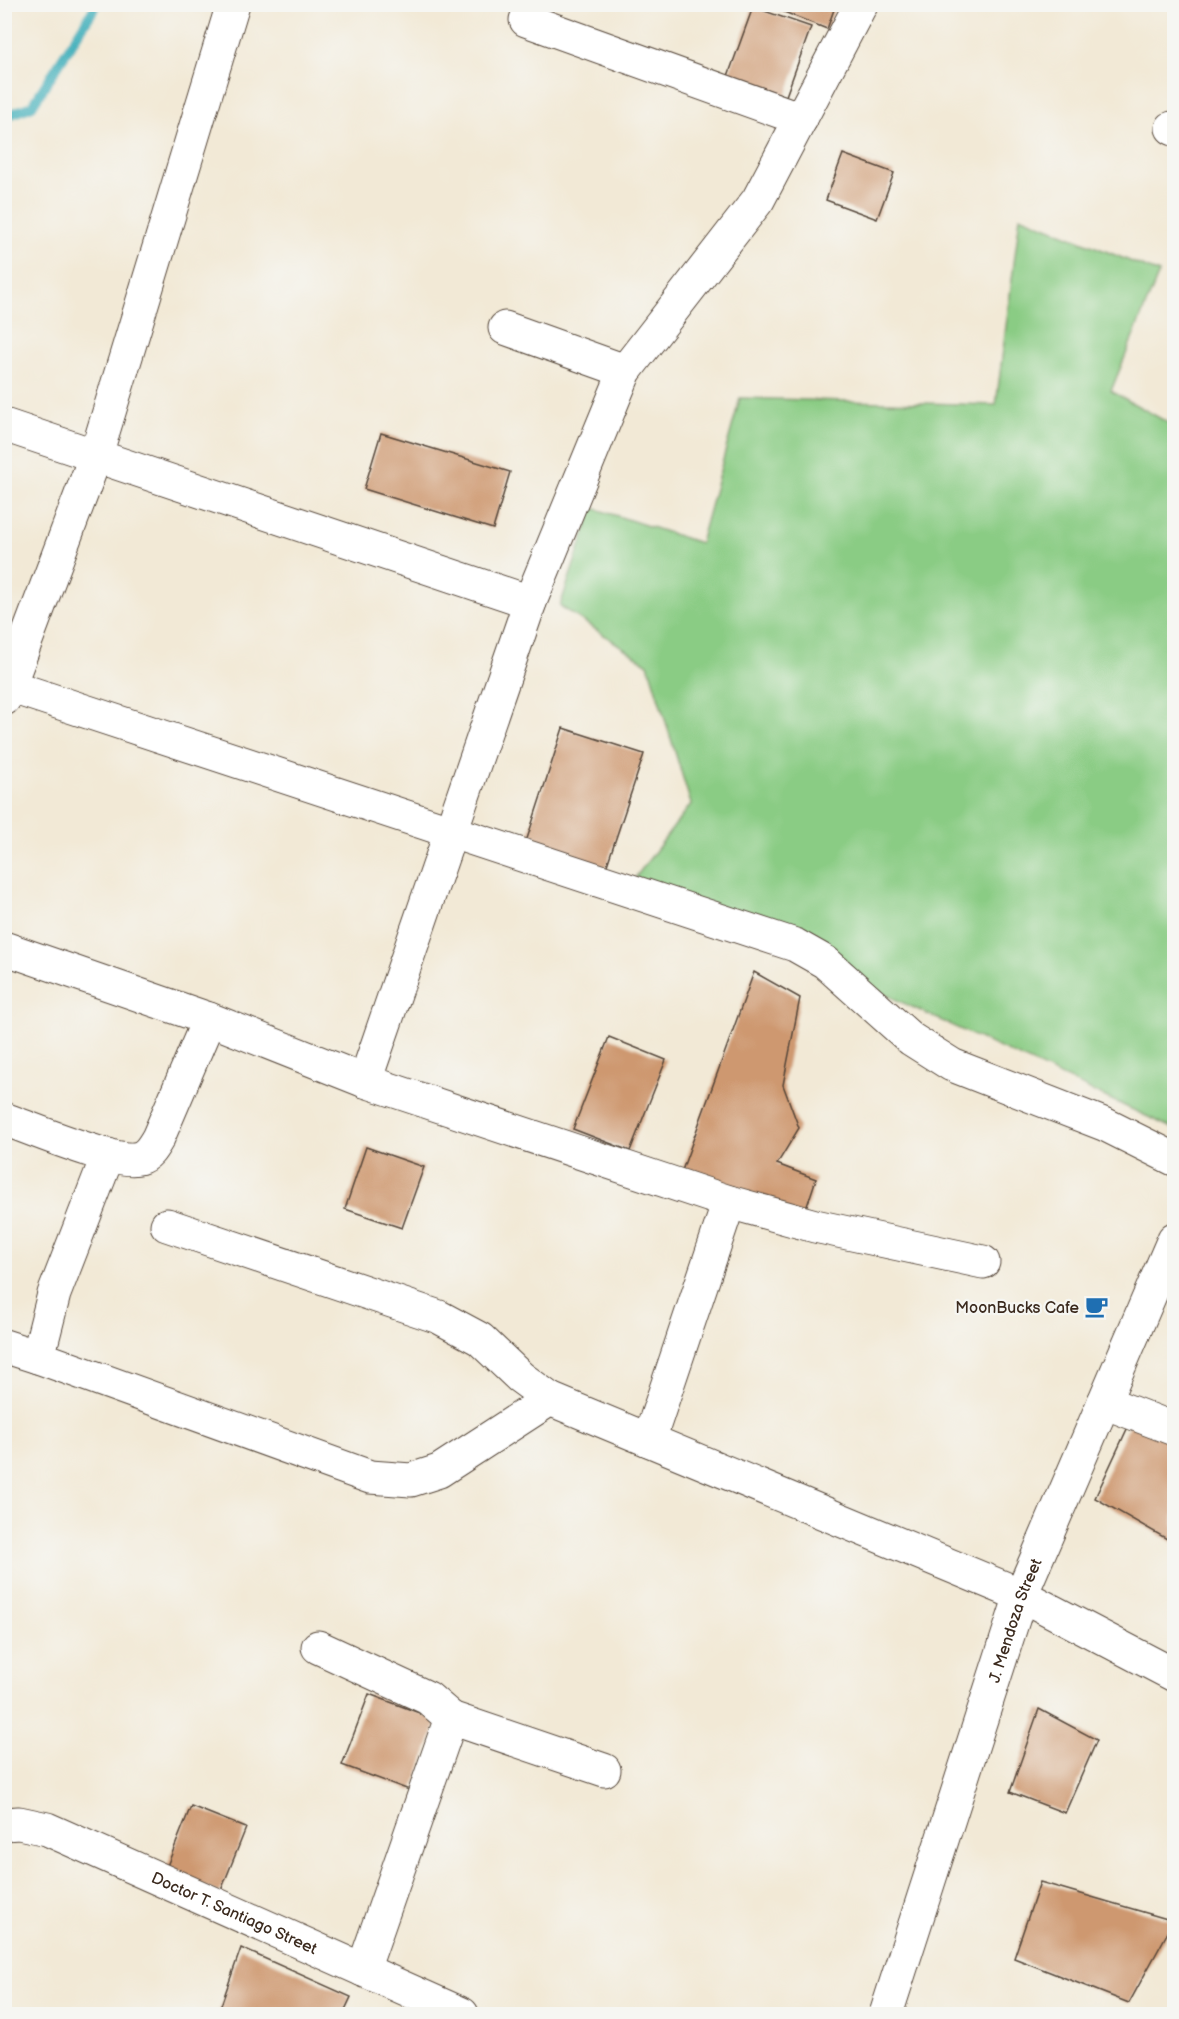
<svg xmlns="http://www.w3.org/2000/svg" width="1179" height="2019" font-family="'Balsamiq Sans',sans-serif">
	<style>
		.green { fill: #8acc84; stroke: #627b51; stroke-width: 1.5 }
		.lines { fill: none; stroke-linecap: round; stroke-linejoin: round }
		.stream { stroke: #3eaeba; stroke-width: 10 }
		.building { fill: #ce986f }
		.minor-casing { stroke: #56473a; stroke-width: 35 }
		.minor { stroke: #fff; stroke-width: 33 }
		.labels { text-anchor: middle; stroke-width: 4.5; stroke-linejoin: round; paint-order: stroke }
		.poi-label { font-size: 16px; fill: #3b2a1e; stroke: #f6f6f2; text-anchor: end }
		.street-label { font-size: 16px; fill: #3b2a1e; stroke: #f6f6f2 }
	</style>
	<rect width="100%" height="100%" fill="#f6f6f2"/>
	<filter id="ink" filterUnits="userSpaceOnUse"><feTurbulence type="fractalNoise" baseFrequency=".0167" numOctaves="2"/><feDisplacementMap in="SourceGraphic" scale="12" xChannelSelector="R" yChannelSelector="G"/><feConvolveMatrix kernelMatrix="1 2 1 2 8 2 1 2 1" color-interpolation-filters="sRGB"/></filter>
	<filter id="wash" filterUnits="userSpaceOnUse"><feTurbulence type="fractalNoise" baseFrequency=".008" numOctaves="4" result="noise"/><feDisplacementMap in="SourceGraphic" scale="24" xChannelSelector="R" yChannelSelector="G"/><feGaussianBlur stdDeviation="1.35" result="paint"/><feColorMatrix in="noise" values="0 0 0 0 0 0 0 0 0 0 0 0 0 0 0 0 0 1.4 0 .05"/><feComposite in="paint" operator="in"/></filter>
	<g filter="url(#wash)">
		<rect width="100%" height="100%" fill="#f2e9d6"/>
		<polygon class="green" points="1020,216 1159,273 1111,391 1174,426 1174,1129 635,878 691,804 648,664 560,606 593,508 700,543 740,398 996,405"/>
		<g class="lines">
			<polyline class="stream" points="4,117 32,106 97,4"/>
		</g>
		<g id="blocks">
			<g class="building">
				<polygon points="764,4 836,4 827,29"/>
				<polygon points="753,7 811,27 786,96 728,76"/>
				<polygon points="843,154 894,173 877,219 826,200"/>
				<polygon points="381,433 510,472 493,529 364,489"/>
				<polygon points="563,728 644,754 606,868 526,842"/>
				<polygon points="754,972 800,998 783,1085 799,1128 777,1164 816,1179 802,1221 680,1176"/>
				<polygon points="609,1037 666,1060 630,1151 573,1129"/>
				<polygon points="366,1147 424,1167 402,1228 345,1209"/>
				<polygon points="1134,1414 1174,1436 1174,1543 1095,1498"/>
				<polygon points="369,1694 438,1720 412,1791 342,1765"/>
				<polygon points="1039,1709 1097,1740 1065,1813 1010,1792"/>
				<polygon points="191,1806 246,1828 220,1893 165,1871"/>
				<polygon points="1040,1882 1174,1921 1129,2003 1014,1958"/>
				<polygon points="241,1948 351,1997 343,2014 218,2014"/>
			</g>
		</g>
	</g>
	<g filter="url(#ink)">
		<use href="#blocks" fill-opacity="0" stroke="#56473a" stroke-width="1.5"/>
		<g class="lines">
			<defs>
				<g id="minor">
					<polyline points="526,20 801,119"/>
					<polyline points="1172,128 1174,129"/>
					<polyline points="505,328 625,371"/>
					<polyline points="4,425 530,602"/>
					<polyline points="9,686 795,945 825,962 911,1039 952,1065 1106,1125 1174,1159"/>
					<polyline points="4,699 96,455 233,4"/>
					<polyline points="4,948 209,1019 365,1081 729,1202 815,1226 983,1262"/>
					<polyline points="365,1081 530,602 625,371 758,200 861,4"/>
					<path d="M4,1119C30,1128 116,1165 139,1158C149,1155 153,1146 158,1138L209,1019"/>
					<polyline points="108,1155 54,1294 38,1357 370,1477 411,1480 439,1471 550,1399 1021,1595 1174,1675"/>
					<polyline points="167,1225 439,1317 480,1339 520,1377 550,1399"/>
					<polyline points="4,1346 38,1357"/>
					<polyline points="1104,1402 1174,1429"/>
					<polyline points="649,1440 729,1202"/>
					<polyline points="318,1647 428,1698 451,1718"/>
					<path id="s1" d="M4,1824L19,1823L47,1829L462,2014"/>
					<polyline points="363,1970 451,1718 604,1770"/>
					<path id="s2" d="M886,2014L1021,1595L1174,1239"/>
				</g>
			</defs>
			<use href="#minor" class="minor-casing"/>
			<use href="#minor" class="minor"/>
		</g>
	</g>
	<defs>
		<symbol id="cafe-bare" viewBox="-9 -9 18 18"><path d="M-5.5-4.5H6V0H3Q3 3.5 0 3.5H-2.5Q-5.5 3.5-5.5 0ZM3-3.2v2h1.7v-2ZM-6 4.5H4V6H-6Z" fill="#1f6fb2" stroke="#f6f6f2" stroke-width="2.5" paint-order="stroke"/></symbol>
	</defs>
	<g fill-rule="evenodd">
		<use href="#cafe-bare" x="1080" y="1290" width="33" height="33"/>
	</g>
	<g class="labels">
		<g class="poi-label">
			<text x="1079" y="1313">MoonBucks Cafe</text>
		</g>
		<g class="street-label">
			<text dy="6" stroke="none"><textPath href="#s2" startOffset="414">J. Mendoza Street</textPath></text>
			<text dy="6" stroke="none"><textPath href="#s1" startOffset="249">Doctor T. Santiago Street</textPath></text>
		</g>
	</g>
	<rect width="1179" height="2019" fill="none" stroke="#f6f6f2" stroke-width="24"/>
</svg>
